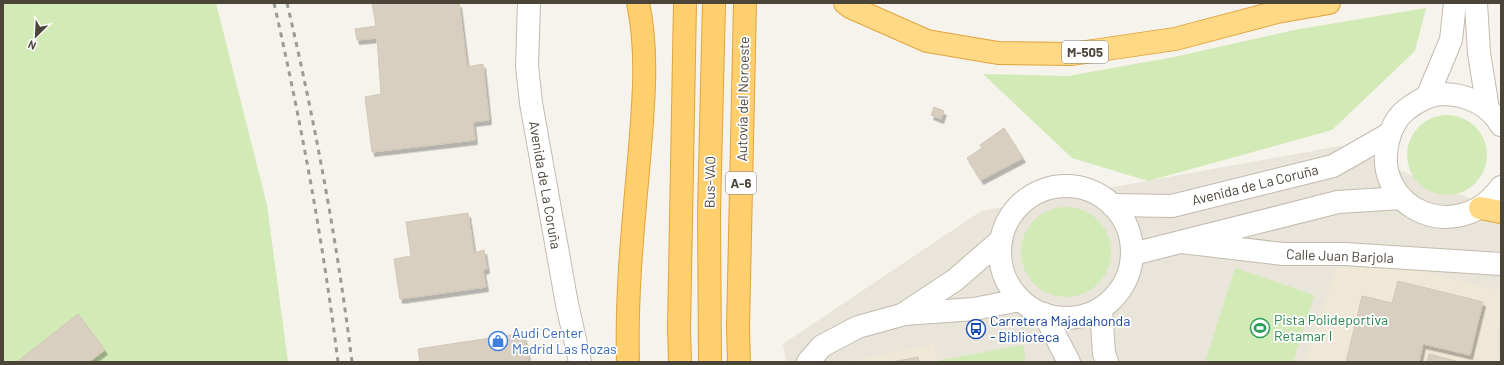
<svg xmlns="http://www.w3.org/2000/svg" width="1504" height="365" font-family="Barlow,sans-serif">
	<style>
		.residential { fill: #eae5da }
		.education { fill: #efe8d6 }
		.green { fill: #d2eab5 }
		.building { fill: #d8cfc1; stroke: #d3c7b4; filter: url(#shadow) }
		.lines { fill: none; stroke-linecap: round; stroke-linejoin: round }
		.minor-casing { stroke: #c2bbae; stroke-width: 24 }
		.tertiary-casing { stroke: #c2bbae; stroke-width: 24 }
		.trunk-casing { stroke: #e0a43c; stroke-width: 24 }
		.motorway-casing { stroke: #e0a43c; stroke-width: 24 }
		.minor { stroke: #fff; stroke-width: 22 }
		.tertiary { stroke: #fff; stroke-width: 22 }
		.trunk { stroke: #ffd985; stroke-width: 22 }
		.motorway { stroke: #ffcf6e; stroke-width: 22 }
		.rail { stroke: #9a9a9a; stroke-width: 3; stroke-dasharray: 5 5; stroke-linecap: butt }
		.labels { text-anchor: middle; stroke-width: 3.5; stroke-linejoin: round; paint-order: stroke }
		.shield { fill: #fff; stroke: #817c74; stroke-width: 1 }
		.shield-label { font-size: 13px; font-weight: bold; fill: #4b4439 }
		.street-label { font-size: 14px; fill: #4b4439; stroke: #fff }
		.leisure-label { font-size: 14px; fill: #27864d; stroke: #fff; text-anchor: start }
		.transit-label { font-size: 14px; fill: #164399; stroke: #fff; text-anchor: start }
		.shop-label { font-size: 14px; fill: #366cbe; stroke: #fff; text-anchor: start }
	</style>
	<defs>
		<filter id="shadow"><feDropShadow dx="2.5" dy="4.5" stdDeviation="0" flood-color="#0004"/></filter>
	</defs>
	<rect width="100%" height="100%" fill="#f6f3ec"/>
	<polygon class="residential" points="1340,146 1501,211 1501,362 786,362 783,344 981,211"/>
	<g class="education">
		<polygon points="1336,267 1417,270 1500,291 1497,362 1304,362"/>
		<polygon points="934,344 938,362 845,362 855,360"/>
	</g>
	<g class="green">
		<polygon points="3,3 216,3 267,205 288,362 3,362"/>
		<polygon points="1426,8 1415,51 1332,130 1148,181 1072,158 983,74 1068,76 1174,57 1294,30"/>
		<circle cx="1447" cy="155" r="40"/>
		<circle cx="1066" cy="252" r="45"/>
		<polygon points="1235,268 1314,295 1293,362 1205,362"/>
		<polygon points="1023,345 1026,362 940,362 940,360"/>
	</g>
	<g class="building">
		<polygon points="372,3 459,3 467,67 483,64 489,120 473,122 475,140 372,152 365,97 381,94 377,38 357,40 355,29 376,26"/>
		<polygon points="934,107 944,111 941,119 931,115"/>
		<polygon points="1004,128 1023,158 981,180 967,158 982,148 980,145"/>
		<polygon points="468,213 474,253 484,250 487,269 483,270 486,287 400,299 394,259 411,256 406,222"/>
		<polygon points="1398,281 1483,302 1470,355 1423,344 1419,362 1346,362 1362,296 1392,303"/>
		<polygon points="78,314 105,350 89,362 17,362"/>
		<polygon points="523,333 529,362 420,362 418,349"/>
		<polygon points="1429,354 1460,362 1427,362"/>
		<polygon points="918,357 919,362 892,362"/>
	</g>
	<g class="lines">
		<defs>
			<g id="minor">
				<polyline points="529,3 527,66 531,103 567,304 580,362"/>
				<polyline points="1181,242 1283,254 1345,254 1501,264"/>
			</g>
			<g id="tertiary">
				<polyline points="1476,3 1479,53 1488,109"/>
				<polyline points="1427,97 1451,40 1455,3"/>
				<path d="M1501,125C1489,105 1468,95 1445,94C1430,94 1417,101 1406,110C1397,117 1391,129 1388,141C1371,209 1458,247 1501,187"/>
				<circle cx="1066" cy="252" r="66"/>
				<polyline points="1112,205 1172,206 1333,166 1389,134"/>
				<polyline points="1133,254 1338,202 1402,198"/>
				<polyline points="1101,309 1104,353 1107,362"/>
				<polyline points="905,313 955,280 1001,240"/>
				<polyline points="1044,314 1069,362"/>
				<polyline points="808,362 822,346 858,327 905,314 974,309 1020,300"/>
			</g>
			<g id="trunk">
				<polyline points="845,3 850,7 927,41 998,53 1072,54 1175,39 1277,12 1329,3"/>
				<polyline points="1480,208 1501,212"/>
			</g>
			<g id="motorway">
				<path d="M628,362C626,295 633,227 639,160C643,108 649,54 638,3"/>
				<polyline points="680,362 679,329 685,3"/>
				<polyline points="710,362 709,212 714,3"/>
				<polyline points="739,362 738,328 745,3"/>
			</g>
		</defs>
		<use href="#minor" class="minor-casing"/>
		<use href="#tertiary" class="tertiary-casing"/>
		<use href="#trunk" class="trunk-casing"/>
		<use href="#motorway" class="motorway-casing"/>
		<use href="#minor" class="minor"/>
		<use href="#tertiary" class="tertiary"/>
		<use href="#trunk" class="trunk"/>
		<use href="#motorway" class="motorway"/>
		<g class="rail">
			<path d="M274,3C301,122 323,241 338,362"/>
			<path d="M287,3C315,122 337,241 352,362"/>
		</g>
	</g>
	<defs>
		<symbol id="stadium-ring" viewBox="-11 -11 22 22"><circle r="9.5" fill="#fff" stroke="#2e9e5b" stroke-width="1.5"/><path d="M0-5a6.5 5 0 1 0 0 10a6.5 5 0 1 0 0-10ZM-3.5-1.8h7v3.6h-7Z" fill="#2e9e5b"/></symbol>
		<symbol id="bus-ring" viewBox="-11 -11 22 22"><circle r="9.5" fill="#fff" stroke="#1a4fb4" stroke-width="1.5"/><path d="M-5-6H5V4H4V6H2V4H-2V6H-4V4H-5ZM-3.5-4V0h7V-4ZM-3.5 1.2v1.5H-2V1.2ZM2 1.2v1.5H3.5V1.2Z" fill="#1a4fb4"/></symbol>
		<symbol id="shop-ring" viewBox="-11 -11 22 22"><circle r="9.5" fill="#fff" stroke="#3f7fe0" stroke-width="1.5"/><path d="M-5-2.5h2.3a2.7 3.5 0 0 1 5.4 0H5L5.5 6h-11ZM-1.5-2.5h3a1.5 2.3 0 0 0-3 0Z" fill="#3f7fe0"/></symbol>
	</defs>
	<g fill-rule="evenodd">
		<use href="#stadium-ring" x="1249" y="317" width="22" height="22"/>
		<use href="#bus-ring" x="965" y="318" width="22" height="22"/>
		<use href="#shop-ring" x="487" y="330" width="22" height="22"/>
	</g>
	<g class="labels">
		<g class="shield">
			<rect x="1062" y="41" width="46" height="22" rx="3"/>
			<rect x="726" y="172" width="30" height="22" rx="3"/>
		</g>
		<g class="shield-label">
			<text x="1085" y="57">M-505</text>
			<text x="741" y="188">A-6</text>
		</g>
		<g class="street-label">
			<text transform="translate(743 99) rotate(-89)" y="5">Autovía del Noroeste</text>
			<text transform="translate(710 182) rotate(-89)" y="5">Bus-VAO</text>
			<text transform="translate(545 185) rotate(80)" y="5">Avenida de La Coruña</text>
			<text transform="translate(1255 185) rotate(-14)" y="5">Avenida de La Coruña</text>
			<text transform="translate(1340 256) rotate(2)" y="5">Calle Juan Barjola</text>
		</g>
		<g class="leisure-label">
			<text x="1274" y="325">Pista Polideportiva<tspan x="1274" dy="16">Retamar I</tspan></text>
		</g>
		<g class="transit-label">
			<text x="990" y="326">Carretera Majadahonda<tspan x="990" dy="16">- Biblioteca</tspan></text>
		</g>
		<g class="shop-label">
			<text x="512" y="338">Audi Center<tspan x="512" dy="16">Madrid Las Rozas</tspan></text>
		</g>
	</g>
	<rect width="1504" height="365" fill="none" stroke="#4b4439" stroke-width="8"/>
	<g transform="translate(36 36) rotate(204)" stroke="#ffffff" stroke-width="3" paint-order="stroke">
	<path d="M0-3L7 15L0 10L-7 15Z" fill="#4b4439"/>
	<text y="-6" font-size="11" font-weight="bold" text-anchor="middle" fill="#4b4439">N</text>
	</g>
</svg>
